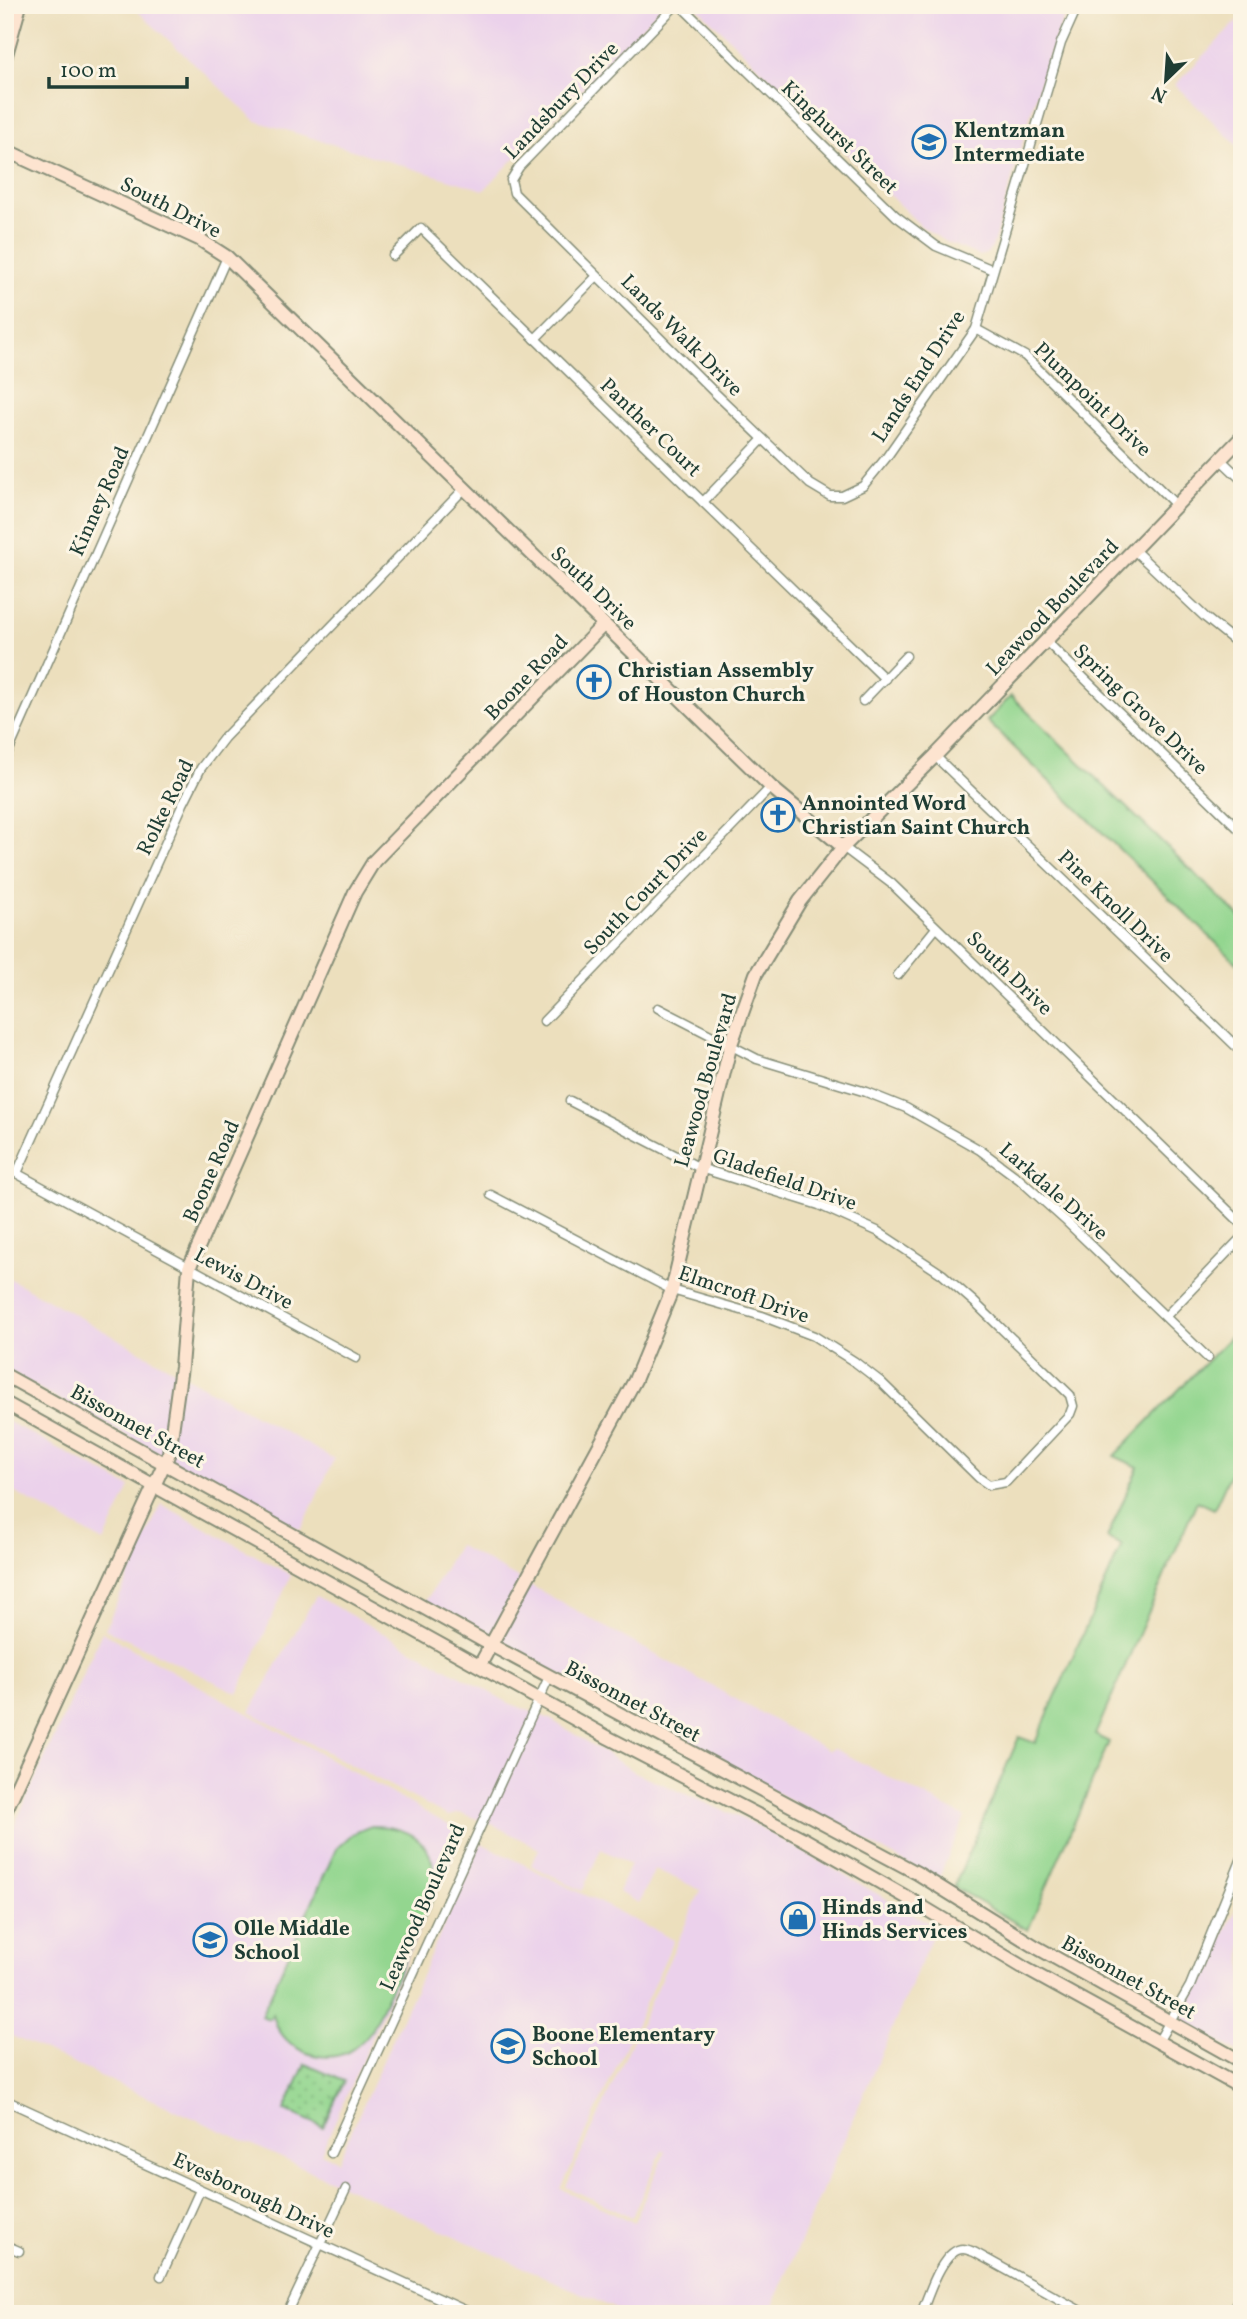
<svg xmlns="http://www.w3.org/2000/svg" width="1247" height="2319" font-family="Vollkorn,serif">
	<style>
		.built { fill: #ebd1eb }
		.grass { fill: #93d68f; stroke: #598a62; stroke-width: 2 }
		.park { fill: url(#park-dots); stroke: #598a62; stroke-width: 2 }
		.lines { fill: none; stroke-linecap: round; stroke-linejoin: round }
		.street-casing { stroke: #868e78; stroke-width: 11 }
		.secondary-casing { stroke: #868e78; stroke-width: 16 }
		.street { stroke: #fff; stroke-width: 8 }
		.secondary { stroke: #fde4d0; stroke-width: 12 }
		.labels { text-anchor: middle; stroke-width: 6; stroke-linejoin: round; paint-order: stroke }
		.street-label { font-size: 21px; fill: #1f3d34; stroke: #fcf5e5 }
		.poi-label { font-size: 21px; font-weight: bold; fill: #1f3d34; stroke: #fcf5e5; text-anchor: start }
	</style>
	<defs>
		<pattern id="park-dots" width="8" height="8" patternUnits="userSpaceOnUse" patternTransform="scale(1.75)"><rect width="8" height="8" fill="#93d68f"/><path d="M2 2h.1M6 6h.1" fill="none" stroke="#77af76" stroke-width="1.8" stroke-linecap="round"/></pattern>
	</defs>
	<rect width="100%" height="100%" fill="#fcf5e5"/>
	<filter id="ink" filterUnits="userSpaceOnUse"><feTurbulence type="fractalNoise" baseFrequency=".0143" numOctaves="2"/><feDisplacementMap in="SourceGraphic" scale="14" xChannelSelector="R" yChannelSelector="G"/><feConvolveMatrix kernelMatrix="1 2 1 2 8 2 1 2 1" color-interpolation-filters="sRGB"/></filter>
	<filter id="wash" filterUnits="userSpaceOnUse"><feTurbulence type="fractalNoise" baseFrequency=".00686" numOctaves="4" result="noise"/><feDisplacementMap in="SourceGraphic" scale="28" xChannelSelector="R" yChannelSelector="G"/><feGaussianBlur stdDeviation="1.57" result="paint"/><feColorMatrix in="noise" values="0 0 0 0 0 0 0 0 0 0 0 0 0 0 0 0 0 1.4 0 .05"/><feComposite in="paint" operator="in"/></filter>
	<g filter="url(#wash)">
		<rect width="100%" height="100%" fill="#ecdfbd"/>
		<g class="built">
			<polygon points="131,5 663,5 484,190 256,121"/>
			<polygon points="695,5 1068,5 1042,75 992,248 986,254 979,256 944,241 921,226"/>
			<polygon points="1242,16 1242,150 1175,85"/>
			<polygon points="5,1276 334,1459 301,1530 5,1370"/>
			<polygon points="5,1420 130,1487 104,1542 5,1487"/>
			<polygon points="161,1504 291,1575 238,1693 105,1629"/>
			<polygon points="458,1545 829,1751 833,1748 965,1817 938,1880 425,1603"/>
			<polygon points="316,1596 509,1703 550,1719 635,1772 754,1824 936,1927 769,2314 627,2314 5,2033 5,1846 102,1632 463,1833 321,2153 338,2161 481,1843 674,1940 561,2189 634,2222 665,2152 662,2151 632,2217 566,2187 701,1890 655,1869 639,1903 618,1892 630,1864 601,1849 582,1891 531,1865 539,1849 494,1825 461,1813 448,1816 250,1712"/>
			<polygon points="1242,1897 1242,2054 1181,2021"/>
		</g>
		<g class="grass">
			<polygon points="1011,696 1242,919 1242,968 987,721"/>
			<polygon points="1242,1325 1242,1448 1214,1509 1197,1501 1095,1735 1109,1742 1028,1930 954,1887 1019,1737 1035,1743 1122,1545 1107,1538 1138,1467 1114,1456"/>
			<path d="M371,1826C417,1826 436,1846 436,1891L371,2031C364,2040 357,2048 346,2053C316,2065 279,2046 273,2014L269,2019L261,2016L336,1849L352,1834Z"/>
		</g>
		<polygon class="park" points="305,2064 344,2081 323,2127 285,2110"/>
	</g>
	<g filter="url(#ink)">
		<g class="lines">
			<defs>
				<g id="street">
					<polyline points="676,5 519,167 511,180 514,193 713,391 810,484 830,496 842,496 863,486 886,458 976,329 1051,77 1061,43 1078,5"/>
					<polyline points="680,5 896,216 936,246 993,270"/>
					<polyline points="393,256 421,228 885,679"/>
					<polyline points="976,329 1025,356 1177,506"/>
					<polyline points="535,339 597,276"/>
					<polyline points="1220,459 1242,480"/>
					<polyline points="703,502 763,439"/>
					<polyline points="1134,550 1206,618 1242,647"/>
					<polyline points="1046,641 1242,832"/>
					<polyline points="863,701 906,656"/>
					<polyline points="935,756 1242,1052"/>
					<polyline points="5,759 227,257"/>
					<polyline points="843,847 892,884 1242,1224"/>
					<polyline points="898,975 936,928"/>
					<polyline points="658,1008 757,1059 866,1092 906,1108 980,1150 1019,1179 1067,1222 1208,1358"/>
					<polyline points="544,1021 771,787"/>
					<polyline points="5,1167 356,1358"/>
					<polyline points="17,1173 183,804 201,768 224,738 465,488"/>
					<polyline points="491,1195 672,1290 762,1316 814,1336 855,1362 881,1382 979,1478 989,1485 1006,1482 1070,1414 1073,1406 1070,1395 974,1302 942,1274 877,1231 819,1205 700,1168 570,1101"/>
					<polyline points="1166,1316 1242,1237"/>
					<polyline points="1158,2042 1190,1986 1242,1858"/>
					<polyline points="5,2100 473,2314"/>
					<polyline points="331,2153 549,1677"/>
					<polyline points="5,2245 19,2251"/>
					<polyline points="161,2276 200,2190"/>
					<polyline points="287,2314 346,2189"/>
					<path d="M921,2314C928,2297 942,2249 963,2249C967,2249 971,2251 974,2252L1086,2314"/>
					<polyline points="1231,2314 1242,2291"/>
				</g>
				<g id="secondary">
					<polyline points="5,58 20,5"/>
					<polyline points="5,150 199,239 227,257 771,787 843,847"/>
					<polyline points="5,1375 491,1645 917,1873 1036,1947 1242,2062"/>
					<polyline points="5,1403 609,1738 802,1838 906,1897 1026,1969 1242,2088"/>
					<polyline points="480,1665 635,1380 672,1290 730,1047 756,974 800,901 843,847 935,756 1242,437"/>
					<polyline points="5,1812 169,1453 181,1367 189,1268 355,892 374,861 603,625"/>
				</g>
			</defs>
			<use href="#street" class="street-casing"/>
			<use href="#secondary" class="secondary-casing"/>
			<use href="#street" class="street"/>
			<use href="#secondary" class="secondary"/>
		</g>
	</g>
	<defs>
		<symbol id="school-ring" viewBox="-11 -11 22 22"><circle r="9.5" fill="#fcf5e5" stroke="#1f6fb2" stroke-width="1.5"/><path d="M0-5L7-2L0 1L-7-2ZM-4 1L0 2.5L4 1V4Q0 6-4 4Z" fill="#1f6fb2"/></symbol>
		<symbol id="church-ring" viewBox="-11 -11 22 22"><circle r="9.5" fill="#fcf5e5" stroke="#1f6fb2" stroke-width="1.5"/><path d="M-1.2-6h2.4v3.5h3.3v2.4h-3.3V6h-2.4V-.1h-3.3v-2.4h3.3Z" fill="#1f6fb2"/></symbol>
		<symbol id="shop-ring" viewBox="-11 -11 22 22"><circle r="9.5" fill="#fcf5e5" stroke="#1f6fb2" stroke-width="1.5"/><path d="M-5-2.5h2.3a2.7 3.5 0 0 1 5.4 0H5L5.5 6h-11ZM-1.5-2.5h3a1.5 2.3 0 0 0-3 0Z" fill="#1f6fb2"/></symbol>
	</defs>
	<g fill-rule="evenodd">
		<use href="#school-ring" x="910" y="123" width="38" height="38"/>
		<use href="#church-ring" x="575" y="663" width="38" height="38"/>
		<use href="#church-ring" x="759" y="796" width="38" height="38"/>
		<use href="#shop-ring" x="779" y="1900" width="38" height="38"/>
		<use href="#school-ring" x="191" y="1921" width="38" height="38"/>
		<use href="#school-ring" x="489" y="2027" width="38" height="38"/>
	</g>
	<g class="labels">
		<g class="street-label">
			<text transform="translate(561 100) rotate(-46)" y="7">Landsbury Drive</text>
			<text transform="translate(840 137) rotate(44)" y="7">Kinghurst Street</text>
			<text transform="translate(171 207) rotate(27)" y="7">South Drive</text>
			<text transform="translate(682 335) rotate(45)" y="7">Lands Walk Drive</text>
			<text transform="translate(918 376) rotate(-57)" y="7">Lands End Drive</text>
			<text transform="translate(1093 399) rotate(44)" y="7">Plumpoint Drive</text>
			<text transform="translate(651 427) rotate(44)" y="7">Panther Court</text>
			<text transform="translate(99 501) rotate(-66)" y="7">Kinney Road</text>
			<text transform="translate(594 588) rotate(44)" y="7">South Drive</text>
			<text transform="translate(1052 607) rotate(-46)" y="7">Leawood Boulevard</text>
			<text transform="translate(526 677) rotate(-46)" y="7">Boone Road</text>
			<text transform="translate(1141 709) rotate(44)" y="7">Spring Grove Drive</text>
			<text transform="translate(165 807) rotate(-64)" y="7">Rolke Road</text>
			<text transform="translate(645 891) rotate(-46)" y="7">South Court Drive</text>
			<text transform="translate(1116 906) rotate(44)" y="7">Pine Knoll Drive</text>
			<text transform="translate(1010 973) rotate(44)" y="7">South Drive</text>
			<text transform="translate(705 1080) rotate(-74)" y="7">Leawood Boulevard</text>
			<text transform="translate(211 1171) rotate(-66)" y="7">Boone Road</text>
			<text transform="translate(785 1179) rotate(19)" y="7">Gladefield Drive</text>
			<text transform="translate(1054 1191) rotate(41)" y="7">Larkdale Drive</text>
			<text transform="translate(244 1278) rotate(28)" y="7">Lewis Drive</text>
			<text transform="translate(744 1294) rotate(19)" y="7">Elmcroft Drive</text>
			<text transform="translate(138 1426) rotate(29)" y="7">Bissonnet Street</text>
			<text transform="translate(633 1701) rotate(28)" y="7">Bissonnet Street</text>
			<text transform="translate(422 1907) rotate(-66)" y="7">Leawood Boulevard</text>
			<text transform="translate(1129 1977) rotate(29)" y="7">Bissonnet Street</text>
			<text transform="translate(254 2195) rotate(25)" y="7">Evesborough Drive</text>
		</g>
		<g class="poi-label">
			<text x="954" y="137">Klentzman<tspan x="954" dy="24">Intermediate</tspan></text>
			<text x="618" y="677">Christian Assembly<tspan x="618" dy="24">of Houston Church</tspan></text>
			<text x="802" y="810">Annointed Word<tspan x="802" dy="24">Christian Saint Church</tspan></text>
			<text x="822" y="1914">Hinds and<tspan x="822" dy="24">Hinds Services</tspan></text>
			<text x="234" y="1935">Olle Middle<tspan x="234" dy="24">School</tspan></text>
			<text x="532" y="2041">Boone Elementary<tspan x="532" dy="24">School</tspan></text>
		</g>
	</g>
	<rect width="1247" height="2319" fill="none" stroke="#fcf5e5" stroke-width="28"/>
	<g transform="translate(1166 80) rotate(205)" stroke="#fcf5e5" stroke-width="5" paint-order="stroke">
	<path d="M0-5L12 26L0 18L-12 26Z" fill="#1f3d34"/>
	<text y="-10" font-size="19" font-weight="bold" text-anchor="middle" fill="#1f3d34">N</text>
	</g>
	<path d="M49 77v10h138v-10" fill="none" stroke="#1f3d34" stroke-width="3.5"/>
	<text x="60" y="77" font-size="21" fill="#1f3d34" stroke="#fcf5e5" stroke-width="5" paint-order="stroke">100 m</text>
</svg>
